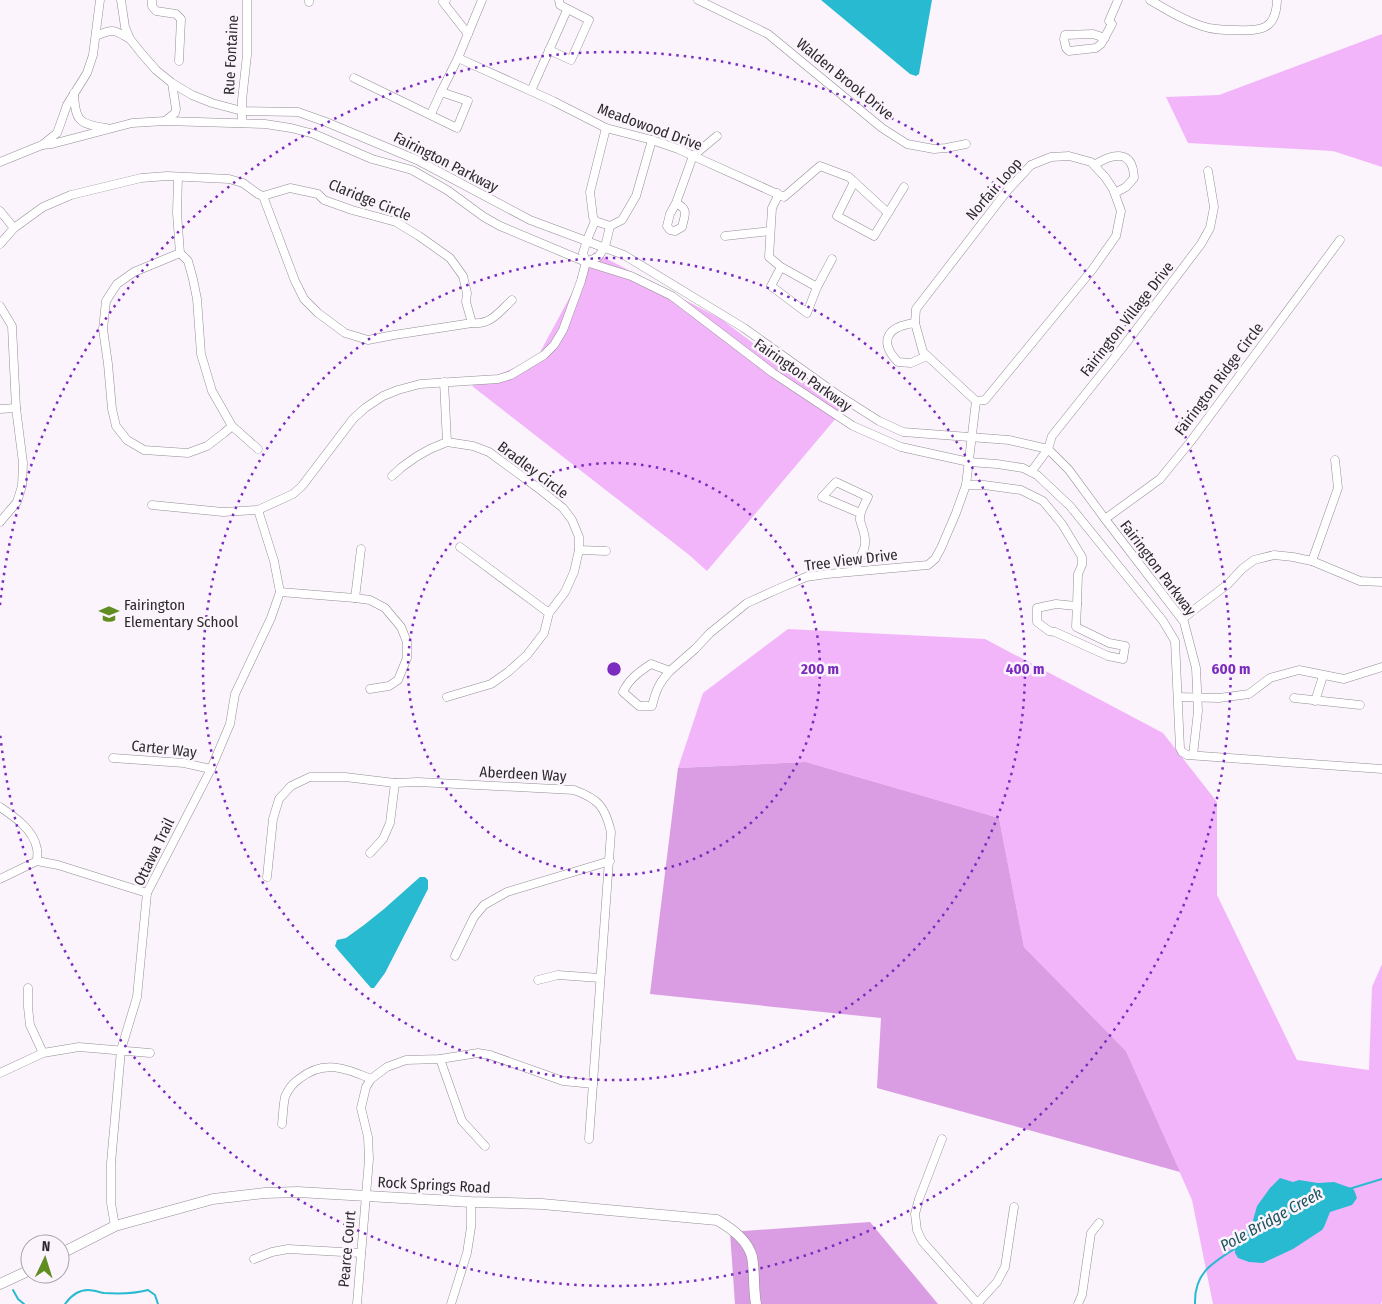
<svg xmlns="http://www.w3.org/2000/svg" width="1382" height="1304" font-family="'Fira Sans Condensed',sans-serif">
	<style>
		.green { fill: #f2b5fa }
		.forest { fill: #da9ce3 }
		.water { fill: #28bad1 }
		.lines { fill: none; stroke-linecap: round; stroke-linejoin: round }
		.stream { stroke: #28bad1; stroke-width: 2 }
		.minor-casing { stroke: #938d94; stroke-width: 9 }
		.tertiary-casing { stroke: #938d94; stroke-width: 11 }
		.minor { stroke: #fff; stroke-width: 8 }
		.tertiary { stroke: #fff; stroke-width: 10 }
		.ring { fill: none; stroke: #7b2cbf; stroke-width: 2.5; stroke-dasharray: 2.5 5 }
		.labels { text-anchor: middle; stroke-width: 5; stroke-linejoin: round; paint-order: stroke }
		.street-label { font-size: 15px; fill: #2d2a2d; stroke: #fbf4fc }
		.poi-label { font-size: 15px; fill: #2d2a2d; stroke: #fbf4fc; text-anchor: start }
		.water-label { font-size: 16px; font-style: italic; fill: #1b535d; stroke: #fbf4fc }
		.centre { fill: #7b2cbf; stroke: #fbf4fc; stroke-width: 2.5 }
		.ring-label { font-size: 15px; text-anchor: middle; font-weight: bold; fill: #7b2cbf; stroke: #fbf4fc; stroke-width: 5; stroke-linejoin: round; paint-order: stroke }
	</style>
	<rect width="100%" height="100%" fill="#fbf4fc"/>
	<g class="green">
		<polygon points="1382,34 1382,167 1333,151 1188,143 1166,97 1219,95"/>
		<polygon points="594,252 721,319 824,396 842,411 707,571 688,554 472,386 537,358"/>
		<polygon points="788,629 985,639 1163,733 1217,802 1217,895 1297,1060 1369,1070 1372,987 1382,964 1382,1301 1381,1304 1213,1304 1192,1200 1126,1051 1024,947 999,818 806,762 678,768 703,693"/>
	</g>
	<g class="forest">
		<polygon points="806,762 999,818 1024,947 1126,1051 1180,1172 877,1088 881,1018 650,994 678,768"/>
		<polygon points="870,1222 938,1304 735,1304 730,1232"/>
	</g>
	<g class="water">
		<polygon points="821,0 932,0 919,74 916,76 910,74"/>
		<polygon points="420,877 425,877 428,880 428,889 385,973 374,988 371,988 338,950 335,946 337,940 346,938 364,925 384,909"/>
		<polygon points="1280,1178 1293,1182 1299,1180 1318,1183 1334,1182 1351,1188 1354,1190 1357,1198 1352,1205 1330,1212 1324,1227 1322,1230 1293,1249 1263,1263 1249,1262 1238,1258 1235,1253 1235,1242 1252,1224 1257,1206 1270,1188"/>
	</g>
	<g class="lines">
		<g class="stream">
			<polyline points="1349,1189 1382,1179"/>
			<polyline points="13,1290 18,1299 24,1304"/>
			<path d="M65,1304C70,1297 78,1290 88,1290C93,1290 99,1292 104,1293C119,1294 133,1294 148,1290L155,1295L158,1304"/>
			<path d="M1195,1304C1194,1273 1212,1263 1236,1248"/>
		</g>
		<defs>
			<g id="minor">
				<polyline points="121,0 125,27 130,39 142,54 156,70 172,83 192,95 212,103 242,111 298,112 326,122 417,160 530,220 624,255 744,328 835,393 879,421 903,432 1009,440 1048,449 1069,470 1105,519 1184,622 1196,668 1198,711 1193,755"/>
				<polyline points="152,0 152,6 156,11 176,14 181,19 179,61"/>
				<polyline points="446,0 443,2 468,34"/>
				<polyline points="698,0 768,34 882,128 907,144 934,149 946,148 966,144"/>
				<path d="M1150,0C1167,10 1183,20 1202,26C1213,30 1224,30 1236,30C1261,31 1276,30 1277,0"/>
				<polyline points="309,2 309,0"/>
				<path d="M96,36C114,28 114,30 130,39"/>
				<polyline points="1105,38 1093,34 1065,35 1064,39 1066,48 1069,51 1096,48 1101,44 1112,24 1109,21 1118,0"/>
				<polyline points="549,50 571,60 589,20 560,5 559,0"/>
				<polyline points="458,58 553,101 606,128 652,140 678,149 784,197 820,166 849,177 888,213"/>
				<polyline points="354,78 457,128 468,101 441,92"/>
				<polyline points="531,91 567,10"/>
				<path d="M74,93C75,121 79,124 106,128"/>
				<polyline points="431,114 441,92 458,58 482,0"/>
				<polyline points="165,121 175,113 176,109 172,83"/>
				<polyline points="242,123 242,100 247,55 247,0"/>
				<polyline points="606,128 590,192 593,217 595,221 610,226 622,220 636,196 652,140"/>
				<polyline points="42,145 52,144 132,123 165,121 265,124 291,128 314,134 372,159 412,170 447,190 484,217 500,226 586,262 631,276 672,296 773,373 853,426 901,447 969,462 997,464 1023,468 1037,475 1070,506 1163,621 1175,641 1180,748 1182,752 1187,755 1382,769"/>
				<polyline points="0,162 42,145 57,133 60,125 67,105 87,73 93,55 100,0"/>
				<path d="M1094,165C1113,153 1133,149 1134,178L1126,187L1115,193"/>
				<polyline points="178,177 177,213 180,253 188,261 193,279 197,299 201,354 212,391 232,426 258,449"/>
				<polyline points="854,182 837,216 874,236 904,187"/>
				<polyline points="777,193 777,198 772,208 769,257 781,267 817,287"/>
				<polyline points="263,196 290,188 318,194 324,200 352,210 396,222 419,236 450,258 463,276 467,293 466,302 472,323"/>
				<path d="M676,203C689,210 685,214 682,227L675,231L670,230L667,226L670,214L676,203L693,156L717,136"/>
				<polyline points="0,211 14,228"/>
				<polyline points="725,236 770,231"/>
				<path d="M0,244L14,228L43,207L71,195L141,178L167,176L229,179L243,183L258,194L263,196L295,281L304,299L318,313L345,333L368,340L394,335L472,323C491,325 499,312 512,300"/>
				<polyline points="180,253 134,272 117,284 106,301 103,329 108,364 112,409 116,426 127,440 144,450 188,453 207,446 224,433 232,426"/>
				<polyline points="586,262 598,257 605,247 610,226"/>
				<polyline points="781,267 771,286 807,313 817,287 832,259"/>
				<polyline points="0,306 12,326 16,408 23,463 22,486 17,502 0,522"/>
				<path d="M915,323C889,326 877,340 898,362L911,363L927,356"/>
				<polyline points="444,382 447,442"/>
				<polyline points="0,409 16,408"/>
				<polyline points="1031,472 1048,449 1052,436 1123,347 1201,244 1210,228 1214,207 1208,171"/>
				<polyline points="392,476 402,467 416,457 430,449 447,442 473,446 489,452 538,488 563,508 572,520 579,537 579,550 574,572 565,592 549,613 544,633 527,655 508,672 491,684 447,697"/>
				<polyline points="966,485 984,485 1021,490 1043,501 1062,524 1082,557 1082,565 1078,574 1077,604"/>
				<polyline points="152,505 223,512 258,510 293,494 302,486 353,419 365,408 383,396 398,390 420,384 498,379 511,375 544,355 554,345 563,330 581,281 586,262 583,253 587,240 595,221"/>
				<polyline points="1105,519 1160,479 1191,441 1340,240"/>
				<polyline points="460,547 549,613"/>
				<polyline points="579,550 606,551"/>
				<polyline points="1312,561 1338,488 1335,460"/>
				<path d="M855,571C856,562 864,554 865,544C866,535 862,528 860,520C859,512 865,504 868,497L836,482L822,497L860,513"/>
				<polyline points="280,592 355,598 370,600 385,608 401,627 407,642 407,658 398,680 389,686 370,689"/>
				<polyline points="355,598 361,549"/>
				<polygon points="1056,604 1076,606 1077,604 1076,627 1109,643 1125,646 1123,659 1108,656 1055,632 1049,631 1037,622 1037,608"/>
				<polyline points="1182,619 1228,584 1242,569 1254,560 1274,555 1293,557 1312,561 1360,581 1382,582"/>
				<path d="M670,671C659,683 656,690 652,706H639L623,692C629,679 639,672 651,664L670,671L695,649L710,633L747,603L778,589L806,577L827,574L928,565L935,559L941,548L956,513L966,485L976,401L923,352L915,323L916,309L1007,191L1031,165L1051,157L1069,156L1091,162L1105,177L1113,189L1121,211L1116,236L1092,270L985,400L976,401"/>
				<polyline points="1178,697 1219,698 1249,694 1270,678 1299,670 1344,679 1382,667"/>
				<polyline points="1294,698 1360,705"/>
				<polyline points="1315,701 1323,676"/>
				<polyline points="113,758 184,763 211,769"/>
				<path d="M0,807C15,817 34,830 37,849C38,853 37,858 37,861"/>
				<polyline points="370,853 383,839 390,823 395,783"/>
				<path d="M267,877L273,819L279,799L291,786L310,777H345L395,783L418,782L574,790C599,799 605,807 611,832L589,1139"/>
				<polyline points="0,879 37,861 58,865 147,893"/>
				<polyline points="455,956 474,917 484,905 507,892 610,861"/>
				<polyline points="538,980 558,975 600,978"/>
				<polyline points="28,988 28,1007 30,1025 43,1053"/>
				<polyline points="440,1059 462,1121 485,1146"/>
				<polyline points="0,1073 43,1053 79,1047 150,1053"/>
				<path d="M282,1124C283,1116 283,1106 285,1097C288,1089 292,1084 299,1079C323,1059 346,1068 371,1079"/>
				<polyline points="942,1139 919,1199 915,1214 917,1230 922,1241 978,1304"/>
				<polyline points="115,1226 111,1203 111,1163 121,1050 137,997 147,893 211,769 230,724 235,694 271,618 280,592 274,561 258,510"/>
				<polyline points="254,1259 272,1252 288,1249 361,1253"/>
				<polyline points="357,1304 369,1159 368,1137 361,1108 366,1087 371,1079 387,1067 406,1060 440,1059 478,1053 490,1055 563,1081 593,1084"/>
				<polyline points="451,1304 467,1253 471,1227 471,1202"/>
				<polyline points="977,1304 997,1282 1005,1267 1014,1207"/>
				<polyline points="1078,1304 1082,1295 1091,1233 1099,1223"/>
			</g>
			<g id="tertiary">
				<path d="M60,1254L115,1226L213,1199L265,1193L298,1192L471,1202L542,1204L717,1220C731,1228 748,1240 752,1257C755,1272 753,1288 756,1304"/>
				<polyline points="0,1284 30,1270"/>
			</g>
		</defs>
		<use href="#minor" class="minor-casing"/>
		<use href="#tertiary" class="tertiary-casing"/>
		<use href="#minor" class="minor"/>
		<use href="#tertiary" class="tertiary"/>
	</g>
	<g class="ring">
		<circle cx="614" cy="669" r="206"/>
		<circle cx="614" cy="669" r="411"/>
		<path d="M0 605A617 617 0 1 1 0 733"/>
	</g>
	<defs>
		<symbol id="school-bare" viewBox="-9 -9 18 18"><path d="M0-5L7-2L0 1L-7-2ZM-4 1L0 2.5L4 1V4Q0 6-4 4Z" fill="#5f8d20" stroke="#fbf4fc" stroke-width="2.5" paint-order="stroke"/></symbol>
	</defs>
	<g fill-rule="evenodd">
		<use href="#school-bare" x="95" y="600" width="28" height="28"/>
	</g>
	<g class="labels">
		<g class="street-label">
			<text transform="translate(231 55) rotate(-87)" y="5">Rue Fontaine</text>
			<text transform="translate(845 79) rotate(39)" y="5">Walden Brook Drive</text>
			<text transform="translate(650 127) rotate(20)" y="5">Meadowood Drive</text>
			<text transform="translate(446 162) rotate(27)" y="5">Fairington Parkway</text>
			<text transform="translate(994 189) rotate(-49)" y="5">Norfair Loop</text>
			<text transform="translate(370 200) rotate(22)" y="5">Claridge Circle</text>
			<text transform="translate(1127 319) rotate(-52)" y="5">Fairington Village Drive</text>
			<text transform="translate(803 375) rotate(35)" y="5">Fairington Parkway</text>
			<text transform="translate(1219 379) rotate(-53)" y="5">Fairington Ridge Circle</text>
			<text transform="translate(533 470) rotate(37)" y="5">Bradley Circle</text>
			<text transform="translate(851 560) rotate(-7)" y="5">Tree View Drive</text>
			<text transform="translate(1158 568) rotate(53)" y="5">Fairington Parkway</text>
			<text transform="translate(164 749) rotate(6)" y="5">Carter Way</text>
			<text transform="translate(523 774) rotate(3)" y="5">Aberdeen Way</text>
			<text transform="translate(154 852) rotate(-64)" y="5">Ottawa Trail</text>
			<text transform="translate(434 1185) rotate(3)" y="5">Rock Springs Road</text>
			<text transform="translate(347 1249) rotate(-85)" y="5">Pearce Court</text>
		</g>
		<g class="poi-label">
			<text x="124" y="610">Fairington<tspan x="124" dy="17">Elementary School</tspan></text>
		</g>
		<g class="water-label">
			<text transform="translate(1271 1219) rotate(-29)" y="6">Pole Bridge Creek</text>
		</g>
	</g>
	<circle cx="614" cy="669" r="8" class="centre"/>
	<g class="ring-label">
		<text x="820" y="674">200 m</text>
		<text x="1025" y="674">400 m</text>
		<text x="1231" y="674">600 m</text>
	</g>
	<g transform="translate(45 1259) rotate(4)"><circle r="24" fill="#fbf4fc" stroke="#a9a3a9"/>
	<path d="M0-4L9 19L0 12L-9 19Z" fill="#5f8d20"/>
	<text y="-8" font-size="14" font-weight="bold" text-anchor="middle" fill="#2d2a2d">N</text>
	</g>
</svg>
